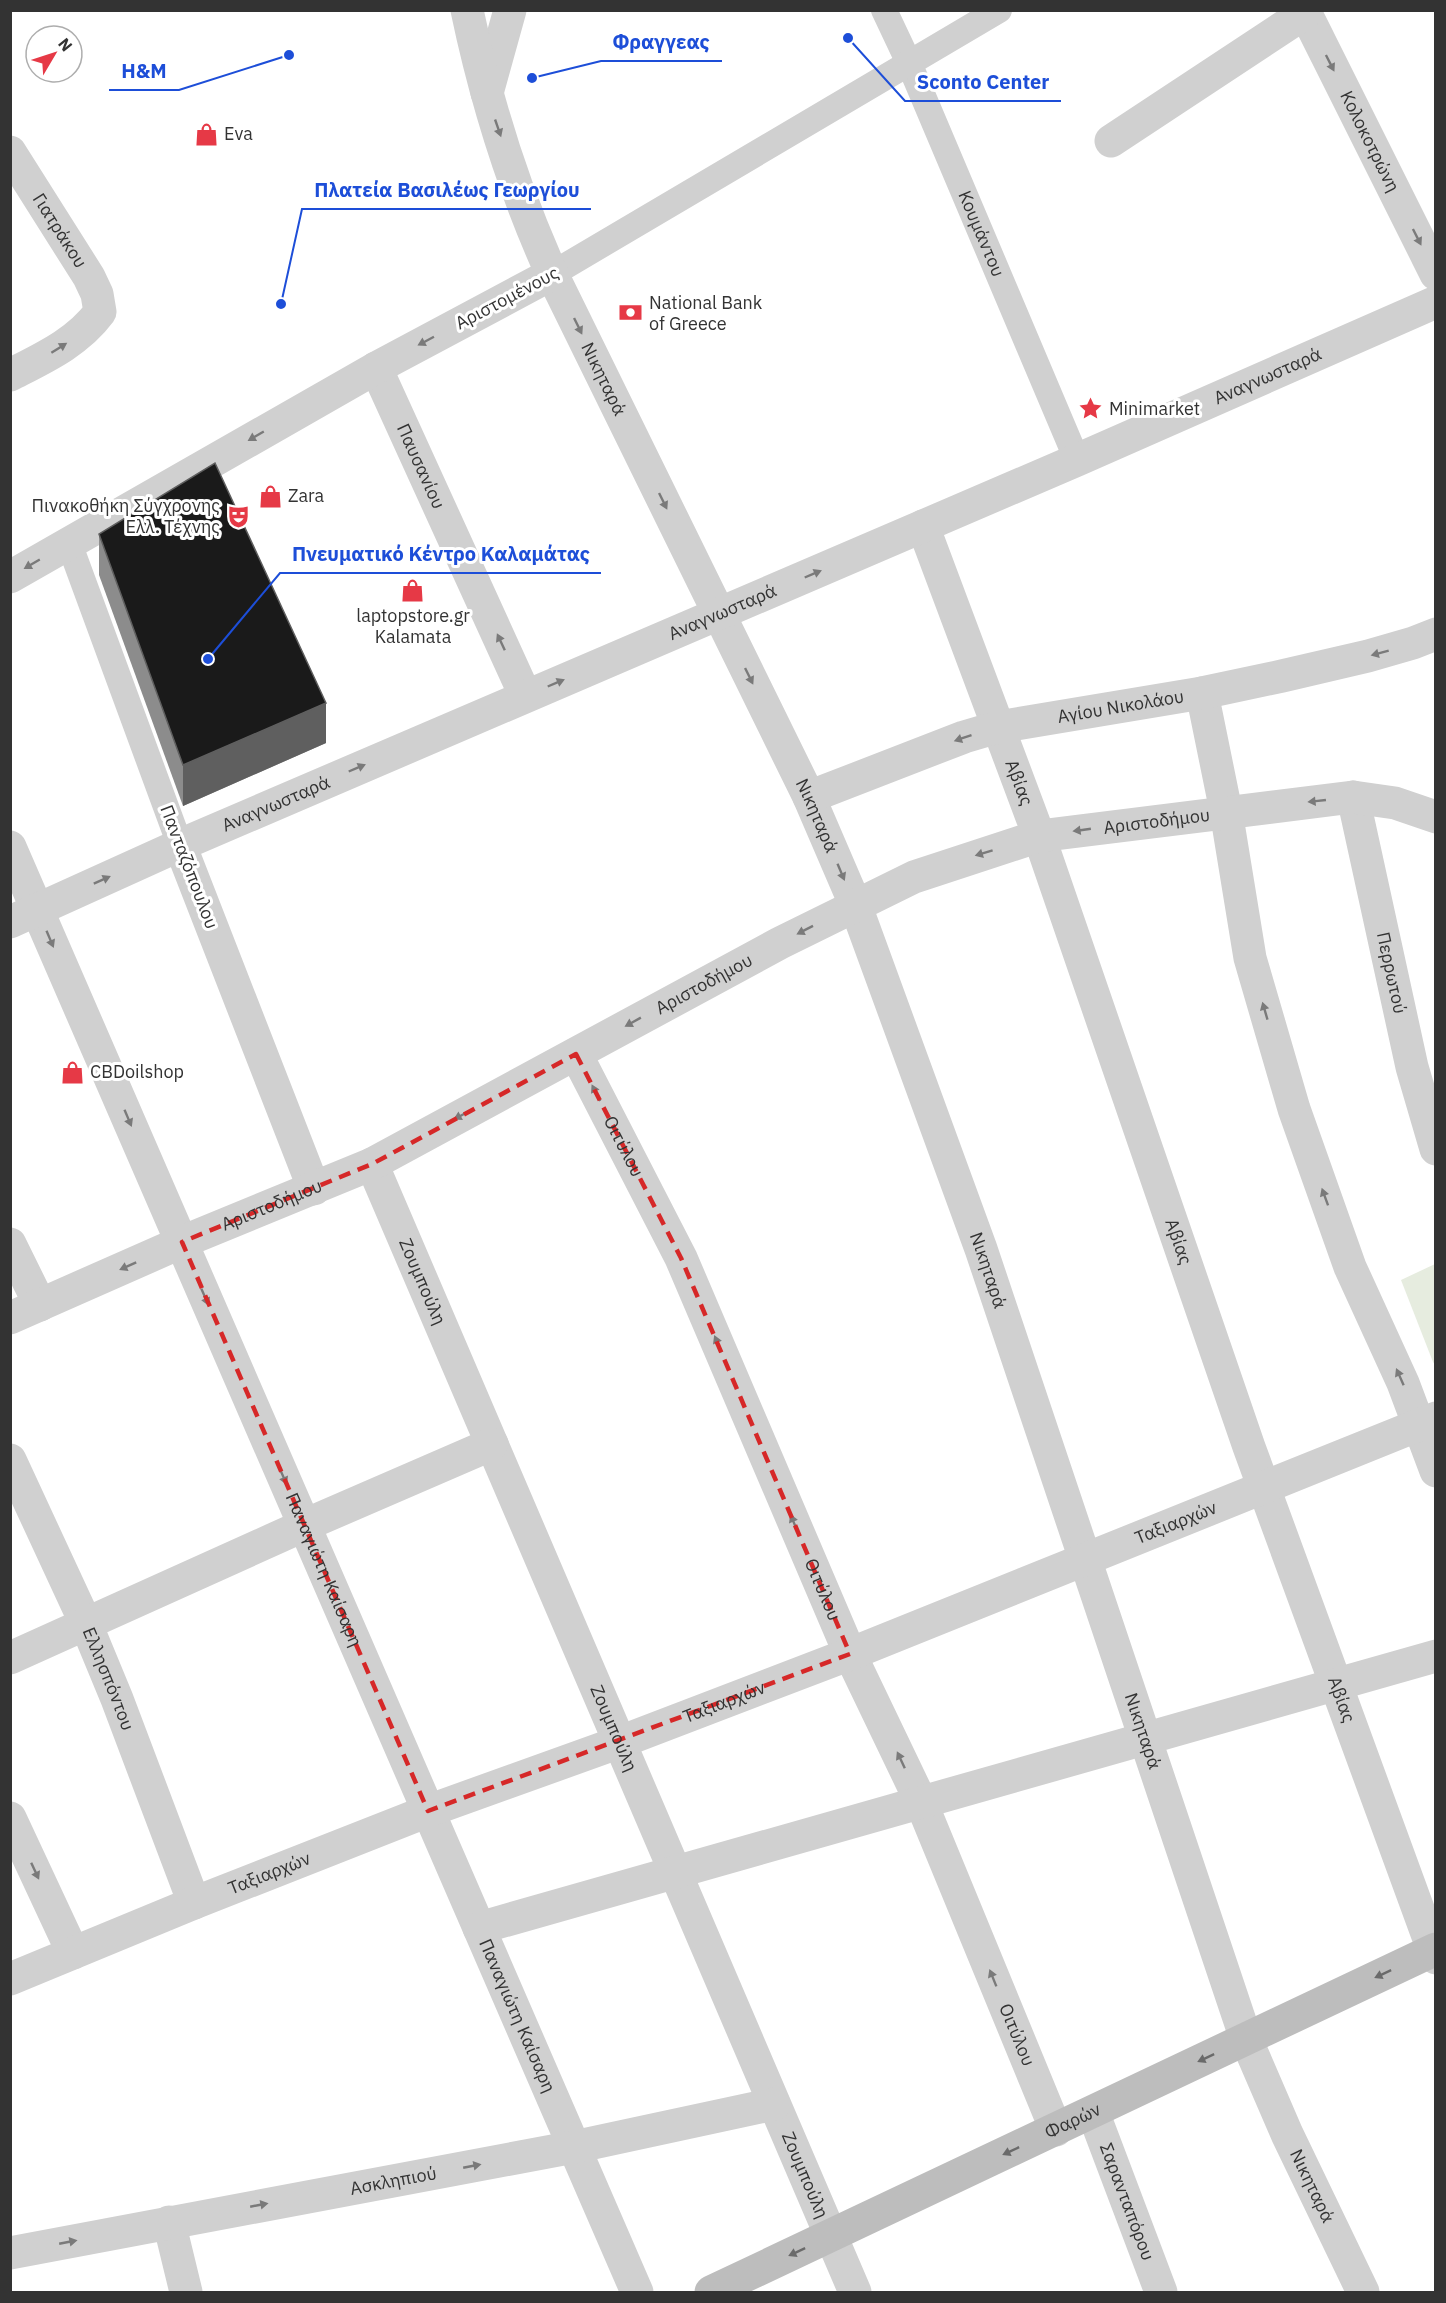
<svg xmlns="http://www.w3.org/2000/svg" width="1446" height="2303" font-family="'IBM Plex Sans',sans-serif">
	<style>
		.green { fill: #e6ecdf }
		.lines { fill: none; stroke-linecap: round; stroke-linejoin: round }
		.pedestrian { stroke: #d0d0d0; stroke-width: 26 }
		.minor { stroke: #d0d0d0; stroke-width: 33 }
		.tertiary { stroke: #d0d0d0; stroke-width: 33 }
		.secondary { stroke: #bdbdbd; stroke-width: 33 }
		.wall { fill: #8c8c8c }
		.shaded-wall { fill: #5f5f5f }
		.building { fill: #1a1a1a; stroke: #5f5f5f; stroke-width: 1.5 }
		.oneway { fill: #7a7a7a }
		.oneway2 { fill: #6a6a6a }
		.marked { fill: none; stroke: #d62828; stroke-width: 4.5; stroke-dasharray: 12 8; stroke-linejoin: round }
		.labels { text-anchor: middle; stroke-width: 6; stroke-linejoin: round; paint-order: stroke }
		.poi-label { font-size: 18px; fill: #333; stroke: #fff; text-anchor: start }
		.street-label { font-size: 18px; fill: #333; stroke: #fff }
		.leader { fill: none; stroke: #1d4ed8; stroke-width: 2 }
		.callout-dot { fill: #1d4ed8; stroke: #fff; stroke-width: 2 }
		.callout-label { font-size: 20px; text-anchor: middle; font-weight: bold; fill: #1d4ed8; stroke: #fff; stroke-width: 6; stroke-linejoin: round; paint-order: stroke }
	</style>
	<rect width="100%" height="100%" fill="#fff"/>
	<polygon class="green" points="1435,1264 1435,1365 1433,1362 1401,1280"/>
	<g class="lines">
		<g class="pedestrian">
			<path id="s1" d="M884,10L909,63L1077,460"/>
			<polyline points="552,274 999,10"/>
			<polyline points="69,543 180,845"/>
		</g>
		<g class="minor">
			<path id="s2" d="M1304,10L1436,274"/>
			<polyline points="1111,141 1305,13"/>
			<path id="s3" d="M10,152L89,277L97,294L100,312C77,343 43,358 10,375"/>
			<path id="s4" d="M552,274L809,797L855,904L981,1249L1246,2039L1287,2134L1363,2292"/>
			<path id="s5" d="M376,368L525,695"/>
			<path id="s6" d="M923,526L1039,836L1249,1447L1436,1958"/>
			<polyline points="1202,693 1226,811 1250,958 1294,1109 1350,1267 1403,1383 1436,1471"/>
			<path id="s7" d="M809,797L964,737L998,727L1202,693L1282,676L1368,656L1413,643L1436,634"/>
			<path id="s8" d="M1353,797L1412,1067L1436,1149"/>
			<polyline points="180,845 314,1189"/>
			<path id="s9" d="M10,847L637,2292"/>
			<path id="s10" d="M576,1054L681,1258L850,1654L921,1802L1056,2130"/>
			<path id="s11" d="M372,1164L855,2292"/>
			<polyline points="10,1244 40,1305"/>
			<path id="s12" d="M10,1460L86,1624L117,1699L194,1903"/>
			<polyline points="10,1658 305,1525 492,1444"/>
			<polyline points="10,1818 73,1953"/>
			<polyline points="479,1928 1436,1656"/>
			<path id="s13" d="M10,1979L194,1903L428,1811L620,1742L850,1654L1436,1418"/>
			<path id="s14" d="M1093,2112L1161,2292"/>
			<polyline points="169,2222 186,2292"/>
			<path id="s15" d="M10,2253L574,2147L774,2104"/>
		</g>
		<g class="tertiary">
			<polyline points="487,93 510,10"/>
			<path d="M10,577L376,368L552,274C514,190 486,101 467,10"/>
			<path id="s16" d="M10,922L180,845L1077,460L1436,302"/>
			<path id="s17" d="M10,1318L182,1242L372,1164L780,943L914,877L1039,836L1353,797L1395,803L1436,817"/>
		</g>
		<path class="secondary" id="s18" d="M711,2292L1436,1949"/>
	</g>
	<polygon class="wall" points="99,534 326,743 183,806 99,575"/>
	<polygon class="shaded-wall" points="326,703 326,743 183,806 183,765"/>
	<polygon class="building" points="215,463 326,703 183,765 99,534"/>
	<defs><path id="oneway-solid" d="M-6-.8H1V-3.2L6.5 0L1 3.2V.8H-6Z" transform="scale(1.5)"/></defs>
	<g class="oneway">
		<use href="#oneway-solid" transform="translate(1330 63) rotate(63)"/>
		<use href="#oneway-solid" transform="translate(498 128) rotate(71)"/>
		<use href="#oneway-solid" transform="translate(1417 237) rotate(63)"/>
		<use href="#oneway-solid" transform="translate(578 326) rotate(64)"/>
		<use href="#oneway-solid" transform="translate(426 341) rotate(152)"/>
		<use href="#oneway-solid" transform="translate(59 348) rotate(-32)"/>
		<use href="#oneway-solid" transform="translate(256 436) rotate(150)"/>
		<use href="#oneway-solid" transform="translate(663 501) rotate(64)"/>
		<use href="#oneway-solid" transform="translate(32 564) rotate(150)"/>
		<use href="#oneway-solid" transform="translate(813 574) rotate(-23)"/>
		<use href="#oneway-solid" transform="translate(501 642) rotate(-115)"/>
		<use href="#oneway-solid" transform="translate(1380 653) rotate(165)"/>
		<use href="#oneway-solid" transform="translate(749 676) rotate(64)"/>
		<use href="#oneway-solid" transform="translate(556 683) rotate(-23)"/>
		<use href="#oneway-solid" transform="translate(963 738) rotate(161)"/>
		<use href="#oneway-solid" transform="translate(357 768) rotate(-23)"/>
		<use href="#oneway-solid" transform="translate(1317 801) rotate(174)"/>
		<use href="#oneway-solid" transform="translate(1082 830) rotate(172)"/>
		<use href="#oneway-solid" transform="translate(984 853) rotate(163)"/>
		<use href="#oneway-solid" transform="translate(841 872) rotate(67)"/>
		<use href="#oneway-solid" transform="translate(102 880) rotate(-24)"/>
		<use href="#oneway-solid" transform="translate(805 930) rotate(153)"/>
		<use href="#oneway-solid" transform="translate(50 939) rotate(67)"/>
		<use href="#oneway-solid" transform="translate(1265 1011) rotate(-106)"/>
		<use href="#oneway-solid" transform="translate(633 1022) rotate(151)"/>
		<use href="#oneway-solid" transform="translate(596 1093) rotate(-117)"/>
		<use href="#oneway-solid" transform="translate(462 1115) rotate(152)"/>
		<use href="#oneway-solid" transform="translate(128 1118) rotate(67)"/>
		<use href="#oneway-solid" transform="translate(1325 1197) rotate(-110)"/>
		<use href="#oneway-solid" transform="translate(128 1266) rotate(156)"/>
		<use href="#oneway-solid" transform="translate(205 1297) rotate(66)"/>
		<use href="#oneway-solid" transform="translate(718 1344) rotate(-113)"/>
		<use href="#oneway-solid" transform="translate(1400 1377) rotate(-114)"/>
		<use href="#oneway-solid" transform="translate(283 1476) rotate(66)"/>
		<use href="#oneway-solid" transform="translate(794 1523) rotate(-113)"/>
		<use href="#oneway-solid" transform="translate(901 1760) rotate(-115)"/>
		<use href="#oneway-solid" transform="translate(35 1871) rotate(65)"/>
		<use href="#oneway-solid" transform="translate(993 1978) rotate(-112)"/>
		<use href="#oneway-solid" transform="translate(472 2166) rotate(-11)"/>
		<use href="#oneway-solid" transform="translate(259 2205) rotate(-11)"/>
		<use href="#oneway-solid" transform="translate(68 2242) rotate(-11)"/>
	</g>
	<g class="oneway2">
		<use href="#oneway-solid" transform="translate(1383 1974) rotate(155)"/>
		<use href="#oneway-solid" transform="translate(1206 2058) rotate(155)"/>
		<use href="#oneway-solid" transform="translate(1011 2151) rotate(155)"/>
		<use href="#oneway-solid" transform="translate(797 2252) rotate(155)"/>
	</g>
	<path class="marked" d="M576,1054L681,1258L850,1654L428,1811L182,1242L372,1164Z"/>
	<defs>
		<symbol id="shop-bare" viewBox="-9 -9 18 18"><path d="M-5-2.5h2.3a2.7 3.5 0 0 1 5.4 0H5L5.5 6h-11ZM-1.5-2.5h3a1.5 2.3 0 0 0-3 0Z" fill="#e63946" stroke="#fff" stroke-width="2.5" paint-order="stroke"/></symbol>
		<symbol id="bank-bare" viewBox="-9 -9 18 18"><path d="M-6-4H6V4H-6ZM0-2.3a2.3 2.3 0 1 0 0 4.6a2.3 2.3 0 1 0 0-4.6Z" fill="#e63946" stroke="#fff" stroke-width="2.5" paint-order="stroke"/></symbol>
		<symbol id="sight-bare" viewBox="-9 -9 18 18"><path d="M0-6L1.8-2.2L6-1.7L2.9 1.2L3.7 5.4L0 3.3L-3.7 5.4L-2.9 1.2L-6-1.7L-1.8-2.2Z" fill="#e63946" stroke="#fff" stroke-width="2.5" paint-order="stroke"/></symbol>
		<symbol id="theatre-bare" viewBox="-9 -9 18 18"><path d="M-5-5.5Q0-4 5-5.5V0Q5 5 0 6Q-5 5-5 0ZM-3.3-2.5H-1v1.5H-3.3ZM1-2.5H3.3v1.5H1ZM-2.8 1Q0 5.5 2.8 1Z" fill="#e63946" stroke="#fff" stroke-width="2.5" paint-order="stroke"/></symbol>
	</defs>
	<g fill-rule="evenodd">
		<use href="#shop-bare" x="190" y="118" width="33" height="33"/>
		<use href="#bank-bare" x="614" y="296" width="33" height="33"/>
		<use href="#sight-bare" x="1074" y="392" width="33" height="33"/>
		<use href="#shop-bare" x="254" y="480" width="33" height="33"/>
		<use href="#theatre-bare" x="222" y="500" width="33" height="33"/>
		<use href="#shop-bare" x="396" y="574" width="33" height="33"/>
		<use href="#shop-bare" x="56" y="1056" width="33" height="33"/>
	</g>
	<g class="labels">
		<g class="poi-label">
			<text x="224" y="140">Eva</text>
			<text x="649" y="309">National Bank<tspan x="649" dy="21">of Greece</tspan></text>
			<text x="1109" y="415">Minimarket</text>
			<text x="288" y="502">Zara</text>
			<text x="220" y="512" text-anchor="end">Πινακοθήκη Σύγχρονης<tspan x="220" dy="21">Ελλ. Τέχνης</tspan></text>
			<text x="413" y="622" text-anchor="middle">laptopstore.gr<tspan x="413" dy="21">Kalamata</tspan></text>
			<text x="90" y="1078">CBDoilshop</text>
		</g>
		<g class="street-label">
			<text dy="6" stroke="none"><textPath href="#s2" startOffset="147">Κολοκοτρώνη</textPath></text>
			<text dy="6" stroke="none"><textPath href="#s3" startOffset="93">Γιατράκου</textPath></text>
			<text dy="6" stroke="none"><textPath href="#s1" startOffset="244">Κουμάντου</textPath></text>
			<text transform="translate(507 298) rotate(-28)" y="6">Αριστομένους</text>
			<text dy="6" stroke="none"><textPath href="#s16" startOffset="1371">Αναγνωσταρά</textPath></text>
			<text dy="6" stroke="none"><textPath href="#s4" startOffset="117">Νικηταρά</textPath></text>
			<text dy="6" stroke="none"><textPath href="#s5" startOffset="108">Παυσανίου</textPath></text>
			<text dy="6" stroke="none"><textPath href="#s16" startOffset="777">Αναγνωσταρά</textPath></text>
			<text dy="6" stroke="none"><textPath href="#s7" startOffset="326">Αγίου Νικολάου</textPath></text>
			<text dy="6" stroke="none"><textPath href="#s6" startOffset="274">Αβίας</textPath></text>
			<text dy="6" stroke="none"><textPath href="#s16" startOffset="291">Αναγνωσταρά</textPath></text>
			<text dy="6" stroke="none"><textPath href="#s4" startOffset="603">Νικηταρά</textPath></text>
			<text dy="6" stroke="none"><textPath href="#s17" startOffset="1257">Αριστοδήμου</textPath></text>
			<text transform="translate(189 867) rotate(69)" y="6">Πανταζόπουλου</text>
			<text dy="6" stroke="none"><textPath href="#s8" startOffset="180">Περρωτού</textPath></text>
			<text dy="6" stroke="none"><textPath href="#s17" startOffset="771">Αριστοδήμου</textPath></text>
			<text dy="6" stroke="none"><textPath href="#s10" startOffset="104">Οιτύλου</textPath></text>
			<text dy="6" stroke="none"><textPath href="#s17" startOffset="285">Αριστοδήμου</textPath></text>
			<text dy="6" stroke="none"><textPath href="#s6" startOffset="760">Αβίας</textPath></text>
			<text dy="6" stroke="none"><textPath href="#s4" startOffset="1089">Νικηταρά</textPath></text>
			<text dy="6" stroke="none"><textPath href="#s11" startOffset="128">Ζουμπούλη</textPath></text>
			<text dy="6" stroke="none"><textPath href="#s13" startOffset="1252">Ταξιαρχών</textPath></text>
			<text dy="6" stroke="none"><textPath href="#s9" startOffset="788">Παναγιώτη Καίσαρη</textPath></text>
			<text dy="6" stroke="none"><textPath href="#s10" startOffset="590">Οιτύλου</textPath></text>
			<text dy="6" stroke="none"><textPath href="#s12" startOffset="240">Ελλησπόντου</textPath></text>
			<text dy="6" stroke="none"><textPath href="#s6" startOffset="1246">Αβίας</textPath></text>
			<text dy="6" stroke="none"><textPath href="#s13" startOffset="766">Ταξιαρχών</textPath></text>
			<text dy="6" stroke="none"><textPath href="#s11" startOffset="614">Ζουμπούλη</textPath></text>
			<text dy="6" stroke="none"><textPath href="#s4" startOffset="1575">Νικηταρά</textPath></text>
			<text dy="6" stroke="none"><textPath href="#s13" startOffset="280">Ταξιαρχών</textPath></text>
			<text dy="6" stroke="none"><textPath href="#s9" startOffset="1274">Παναγιώτη Καίσαρη</textPath></text>
			<text dy="6" stroke="none"><textPath href="#s10" startOffset="1076">Οιτύλου</textPath></text>
			<text dy="6" stroke="none"><textPath href="#s18" startOffset="400">Φαρών</textPath></text>
			<text dy="6" stroke="none"><textPath href="#s11" startOffset="1100">Ζουμπούλη</textPath></text>
			<text dy="6" stroke="none"><textPath href="#s15" startOffset="390">Ασκληπιού</textPath></text>
			<text dy="6" stroke="none"><textPath href="#s4" startOffset="2061">Νικηταρά</textPath></text>
			<text dy="6" stroke="none"><textPath href="#s14" startOffset="96">Σαρανταπόρου</textPath></text>
		</g>
	</g>
	<path class="leader" d="M532 78L601 61H722M289 55L179 90H109M848 38L905 101H1061M281 304L302 209H591M208 659L280 573H601"/>
	<g class="callout-dot">
		<circle cx="532" cy="78" r="6"/>
		<circle cx="289" cy="55" r="6"/>
		<circle cx="848" cy="38" r="6"/>
		<circle cx="281" cy="304" r="6"/>
		<circle cx="208" cy="659" r="6"/>
	</g>
	<g class="callout-label">
		<text x="661" y="49">Φραγγεας</text>
		<text x="144" y="78">H&amp;M</text>
		<text x="983" y="89">Sconto Center</text>
		<text x="447" y="197">Πλατεία Βασιλέως Γεωργίου</text>
		<text x="441" y="561">Πνευματικό Κέντρο Καλαμάτας</text>
	</g>
	<rect width="1446" height="2303" fill="none" stroke="#333333" stroke-width="24"/>
	<g transform="translate(54 54) rotate(51)"><circle r="28" fill="#ffffff" stroke="#adadad" stroke-width="1.5"/>
	<path d="M0-4.5L10 22L0 15L-10 22Z" fill="#e63946"/>
	<text y="-9" font-size="16" font-weight="bold" text-anchor="middle" fill="#333333">N</text>
	</g>
</svg>
